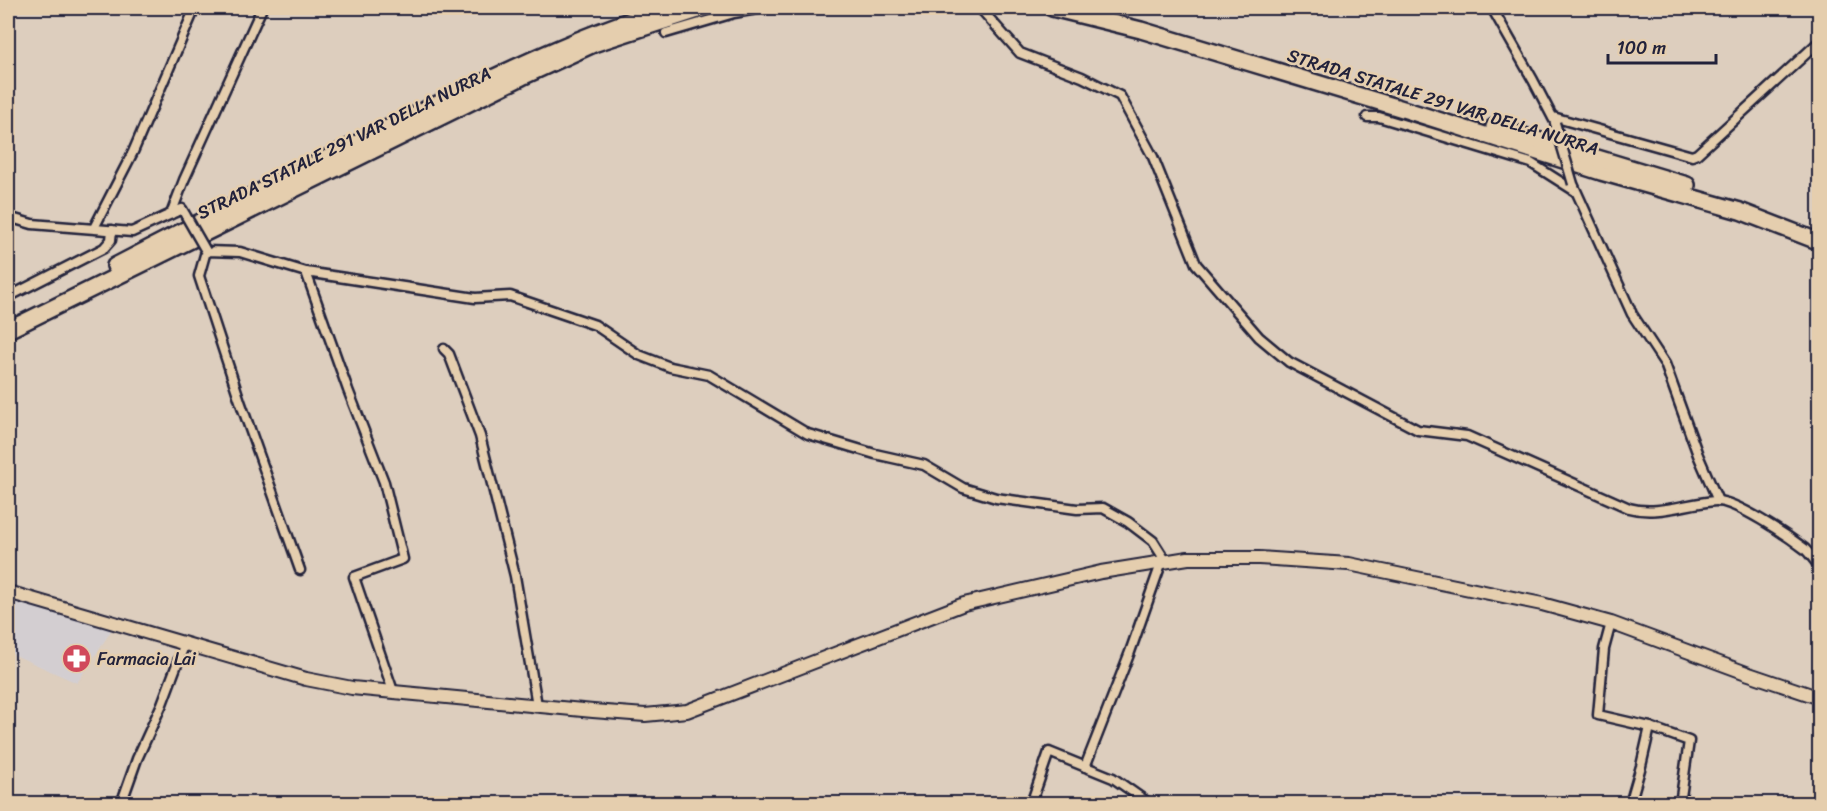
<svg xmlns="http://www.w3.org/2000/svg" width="1827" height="811" font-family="Sriracha,sans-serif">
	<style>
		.built { fill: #d3ced1 }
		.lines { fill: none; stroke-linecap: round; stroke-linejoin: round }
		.street-casing { stroke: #22223b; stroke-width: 13 }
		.secondary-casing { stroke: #22223b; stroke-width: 16 }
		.highway-casing { stroke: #22223b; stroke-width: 20 }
		.street { stroke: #e5ceae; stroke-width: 8 }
		.secondary { stroke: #e5ceae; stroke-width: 12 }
		.highway { stroke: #e5ceae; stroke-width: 15 }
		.street-bridge-casing { stroke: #22223b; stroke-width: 13; stroke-linecap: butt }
		.street-bridge { stroke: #e5ceae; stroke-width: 8 }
		.labels { text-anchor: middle; stroke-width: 5; stroke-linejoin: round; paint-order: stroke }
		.street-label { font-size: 18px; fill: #22223b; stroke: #e5ceae }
		.poi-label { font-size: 18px; fill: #22223b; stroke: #e5ceae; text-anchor: start }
	</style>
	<rect width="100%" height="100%" fill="#ddcebe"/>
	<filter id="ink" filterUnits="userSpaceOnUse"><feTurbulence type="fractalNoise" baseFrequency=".0167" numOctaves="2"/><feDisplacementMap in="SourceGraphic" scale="12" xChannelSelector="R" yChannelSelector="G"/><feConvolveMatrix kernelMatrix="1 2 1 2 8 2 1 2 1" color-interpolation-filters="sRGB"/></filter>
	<g filter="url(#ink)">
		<polygon class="built" points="8,601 113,628 77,683 8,652"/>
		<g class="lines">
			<defs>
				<g id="street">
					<path d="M980,8L1020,53L1082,77L1120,96L1153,157L1196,264L1259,337L1289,362L1418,430L1467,436L1629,508C1657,516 1686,503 1716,501C1735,500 1788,536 1805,549C1810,554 1815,561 1820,567"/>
					<polyline points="1492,8 1533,80 1555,122"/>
					<polyline points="666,33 734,13 763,8"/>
					<polyline points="1367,117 1379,117 1531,163 1575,191"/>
					<polyline points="1553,117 1692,156 1697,154 1820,41"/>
					<polyline points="1573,184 1632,314 1665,364 1698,455 1718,501"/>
					<polyline points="171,214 184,180 262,8"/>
					<polyline points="8,217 32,224 132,232 182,209 186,216"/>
					<polyline points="94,228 133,152 195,8"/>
					<polyline points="306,272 348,390 384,482 403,559 354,577 393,691"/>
					<polyline points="8,297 104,248 111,240 112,230"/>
					<polyline points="444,349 449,354 480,436 515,576 537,705"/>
					<polyline points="300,570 240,401 199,276 206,251 240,252 306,272 475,298 510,296 595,325 639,355 670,367 709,375 808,434 875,454 924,465 963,488 996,498 1077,509 1103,508 1128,522 1153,541 1165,560"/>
					<polyline points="1611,623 1604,649 1598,715 1650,727 1689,741 1680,804"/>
					<polyline points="1085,767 1130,652 1162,561"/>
					<polyline points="121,804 137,759 162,704 185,643"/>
					<polyline points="1031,804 1049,752 1113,778 1150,804"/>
					<polyline points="1630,804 1641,766 1650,727"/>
				</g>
				<polyline id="secondary" points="8,592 306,679 352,688 593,711 645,715 687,711 964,604 1101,572 1188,558 1259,558 1349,564 1542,604 1611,623 1749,674 1820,698"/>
				<g id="highway">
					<polyline points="1052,8 1141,30 1403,109 1601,172 1740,211 1820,242"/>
					<polyline points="1494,127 1687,185"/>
					<path d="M115,266C219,212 324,159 429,108C507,71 586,32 669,8"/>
					<polyline points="8,330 522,77 596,43 704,8"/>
				</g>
			</defs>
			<use href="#street" class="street-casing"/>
			<use href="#secondary" class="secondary-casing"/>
			<use href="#highway" class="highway-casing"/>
			<use href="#street" class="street"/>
			<use href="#secondary" class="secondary"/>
			<use href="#highway" class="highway"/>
			<defs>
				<g id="street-bridge">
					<polyline points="1555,123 1573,184"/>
					<polyline points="186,216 206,251"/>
				</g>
			</defs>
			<use href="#street-bridge" class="street-bridge-casing"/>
			<use href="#street-bridge" class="street-bridge"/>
		</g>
	</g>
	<defs>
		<symbol id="pharmacy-disc" viewBox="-11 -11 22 22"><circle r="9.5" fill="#d1495b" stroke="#e5ceae"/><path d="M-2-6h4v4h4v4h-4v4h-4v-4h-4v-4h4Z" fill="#fff"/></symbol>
	</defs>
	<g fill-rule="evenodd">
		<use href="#pharmacy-disc" x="60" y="642" width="33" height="33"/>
	</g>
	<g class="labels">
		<g class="street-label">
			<text transform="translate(1443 102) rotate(17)" y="6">STRADA STATALE 291 VAR DELLA NURRA</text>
			<text transform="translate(344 143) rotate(-26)" y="6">STRADA STATALE 291 VAR DELLA NURRA</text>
		</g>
		<g class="poi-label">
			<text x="97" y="665">Farmacia Lai</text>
		</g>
	</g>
	<rect width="1827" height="811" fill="none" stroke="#e5ceae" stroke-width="30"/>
	<rect x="15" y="15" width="1797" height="781" fill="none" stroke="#22223b" stroke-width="2" filter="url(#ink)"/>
	<path d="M1608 54v9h108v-9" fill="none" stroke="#22223b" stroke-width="3"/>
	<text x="1617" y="54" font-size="18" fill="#22223b" stroke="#e5ceae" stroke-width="4.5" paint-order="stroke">100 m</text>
</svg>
